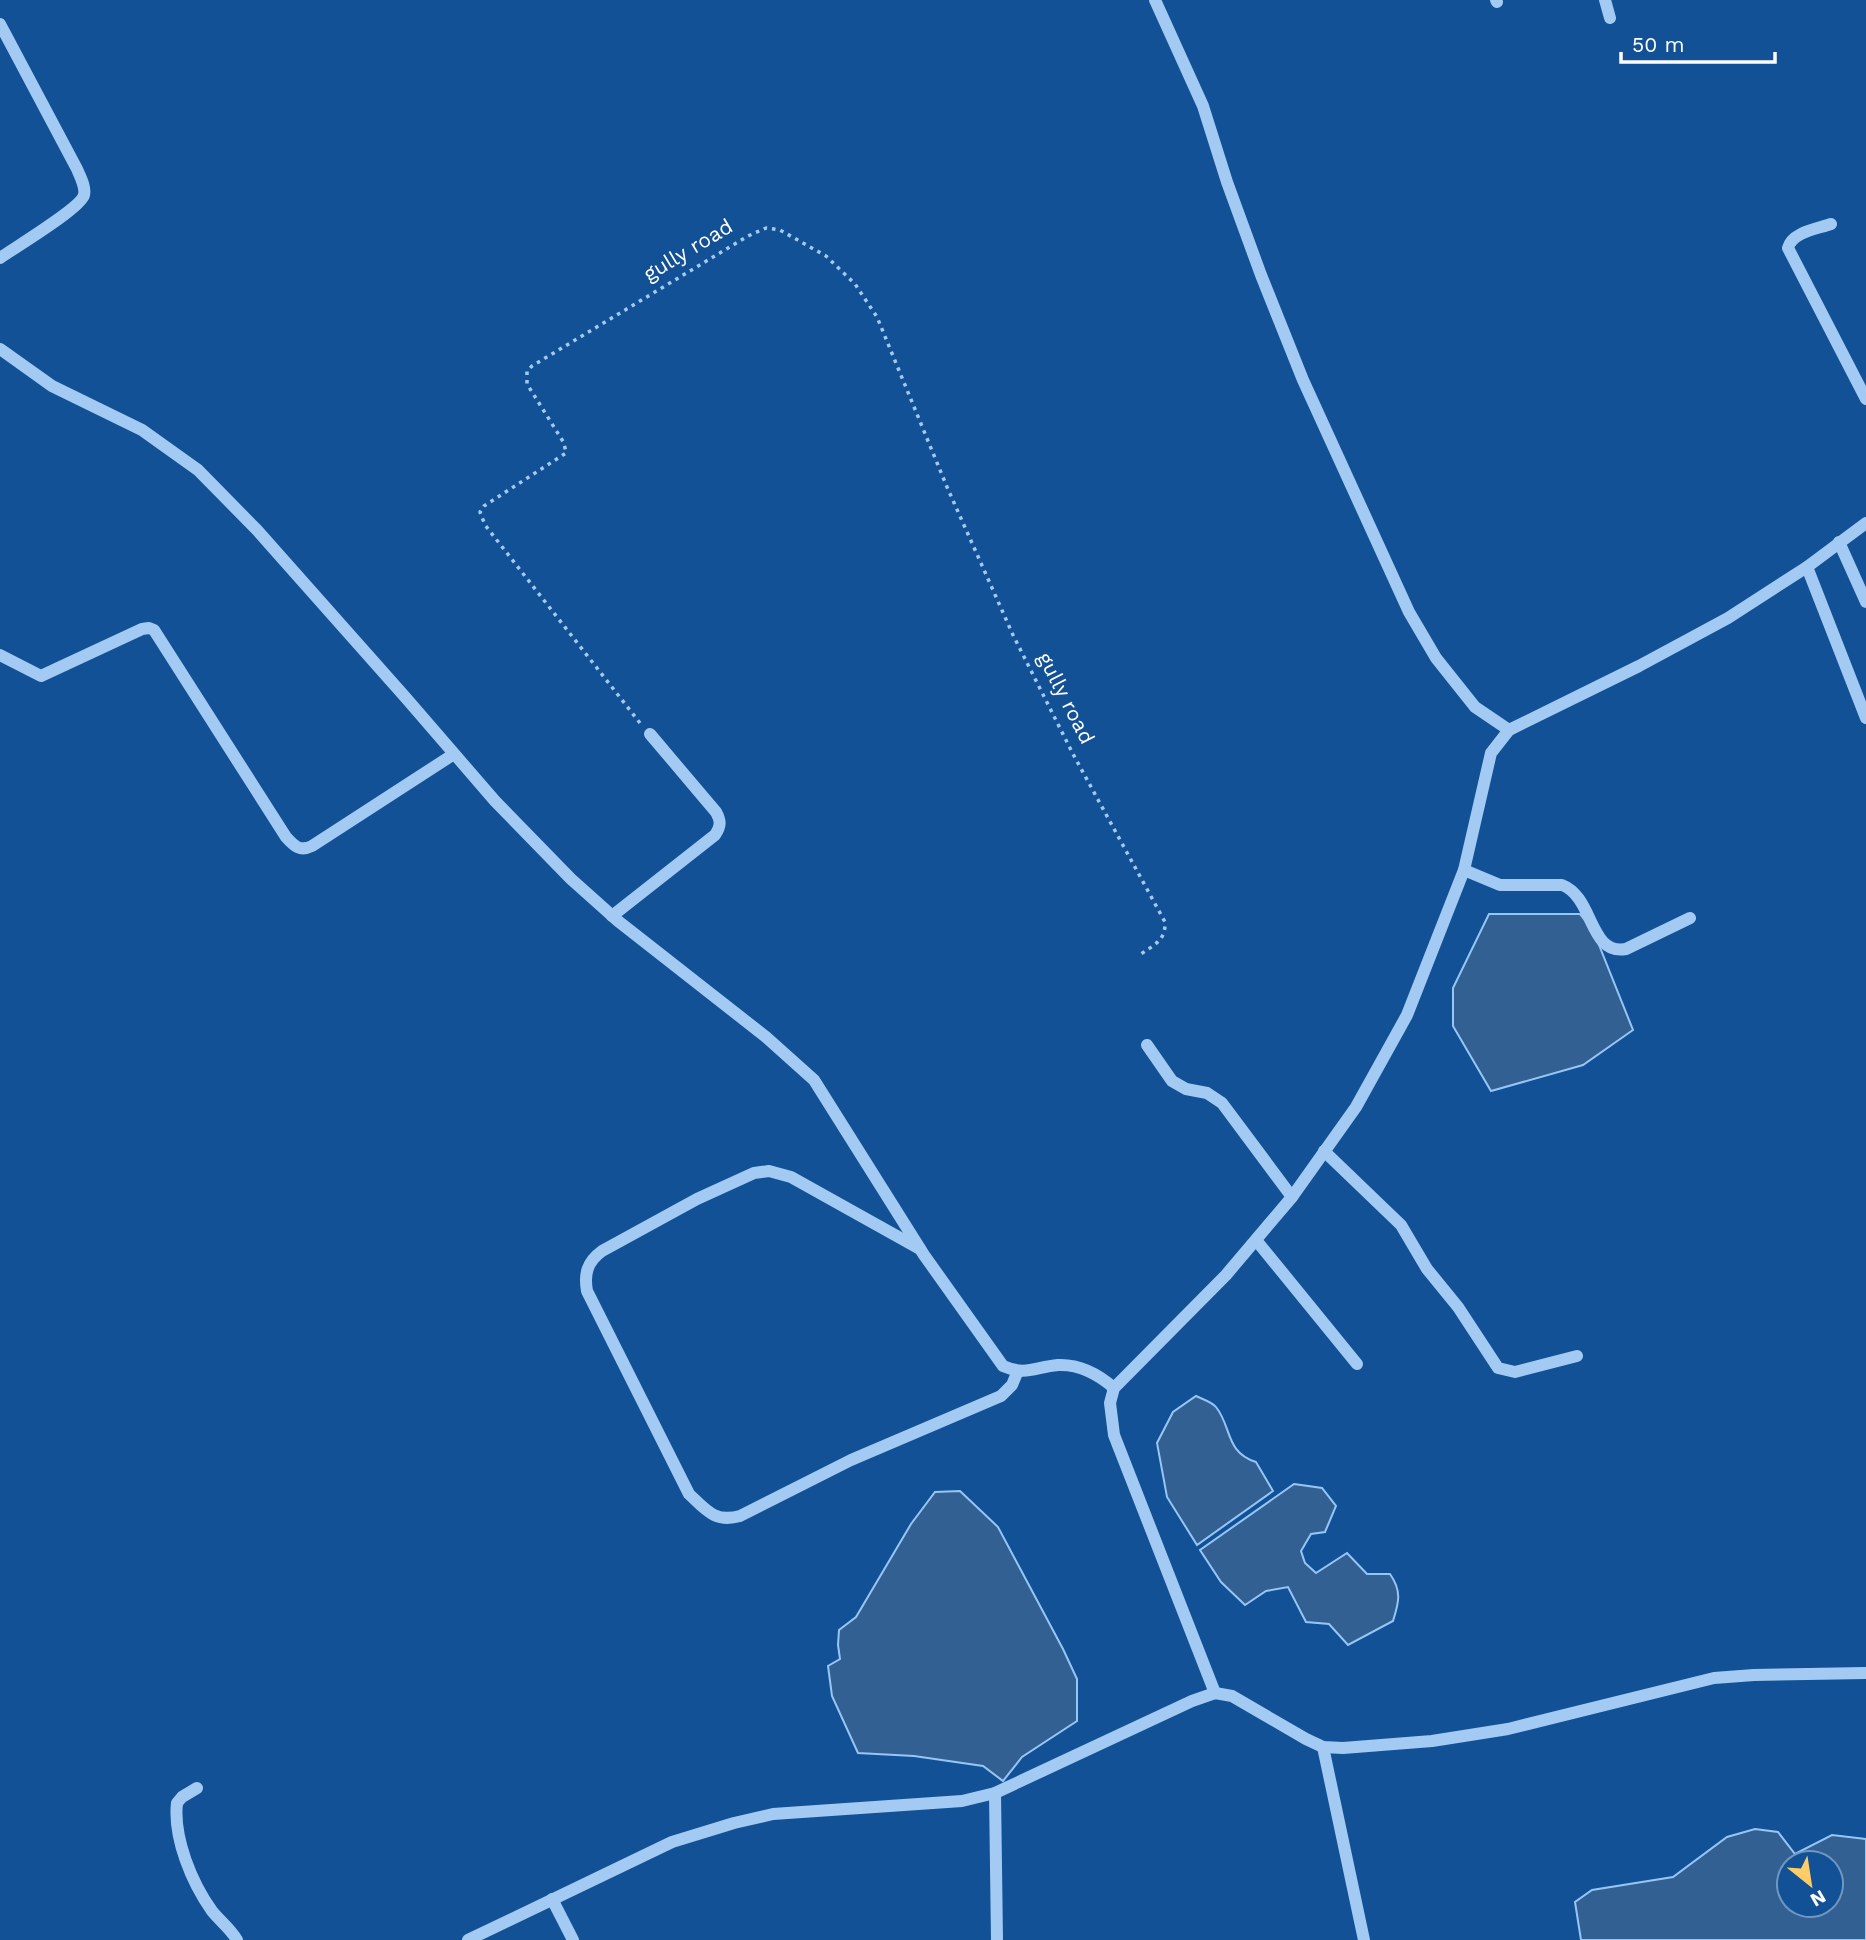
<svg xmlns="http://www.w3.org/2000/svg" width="1866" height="1940" font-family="'Work Sans',sans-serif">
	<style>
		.water { fill: #336092; stroke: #95c6f6; stroke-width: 2; fill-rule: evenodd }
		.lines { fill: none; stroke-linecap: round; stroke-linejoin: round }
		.path { stroke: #a3caf3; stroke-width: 3.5; stroke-dasharray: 3.5 5; stroke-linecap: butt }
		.minor { stroke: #a3caf3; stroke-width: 12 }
		.labels { text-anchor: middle; stroke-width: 5; stroke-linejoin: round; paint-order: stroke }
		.street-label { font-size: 21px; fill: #fff; stroke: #135196 }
	</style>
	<rect width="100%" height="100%" fill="#135196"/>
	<g class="water">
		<polygon points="1489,914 1580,914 1593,930 1633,1030 1583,1065 1491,1091 1453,1026 1453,988"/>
		<path d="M1196,1396C1202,1399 1212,1402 1216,1407C1232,1427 1225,1452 1256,1462L1273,1491L1197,1545L1167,1497L1157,1443L1173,1412Z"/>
		<path d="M1294,1484L1322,1488L1336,1506L1325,1532L1311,1534L1301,1551L1305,1563L1316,1573L1347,1553L1367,1574H1390C1402,1591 1399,1602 1393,1621L1348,1645L1329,1624L1306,1622L1288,1587L1266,1591L1245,1605L1221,1582L1200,1550Z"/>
		<polygon points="960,1491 998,1527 1063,1649 1077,1679 1077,1721 1022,1757 1003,1781 983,1766 914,1756 858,1753 832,1696 828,1666 840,1659 838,1645 839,1630 856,1617 911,1524 935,1492"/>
		<path d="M1755,1829L1778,1832L1795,1854L1832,1835L1866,1839V1940H1581L1575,1902L1592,1890L1673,1877L1727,1837ZM1789,1863H1831V1905H1789Z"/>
	</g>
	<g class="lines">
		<path class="path" d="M640,723L485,525L480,512L484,506L566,453L564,443L527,384V371L532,366L748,236L766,228L780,230L826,256L855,284L877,317L947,487L1013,635L1073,754L1165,922C1166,940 1154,945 1141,954"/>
		<g class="minor">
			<polyline points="1155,0 1203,106 1227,182 1261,275 1303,380 1409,612 1436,658 1475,707 1509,730"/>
			<polyline points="1496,0 1497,2"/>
			<polyline points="1605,0 1610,18"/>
			<path d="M0,24L77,169C80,176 86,187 84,195C81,208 14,248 0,258"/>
			<path d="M1831,224C1817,229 1792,232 1788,248L1866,399"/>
			<path d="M0,349L52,386L142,430L198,470L257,530L406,698L495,801L571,879L618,921L766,1037L814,1080L924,1255L1003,1366C1026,1376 1035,1367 1058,1365C1079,1364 1098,1374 1114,1388"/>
			<polyline points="1839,542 1866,602"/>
			<polyline points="1807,567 1866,718"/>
			<path d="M0,655L41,676L142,629L149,628L154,630L286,837C294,846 300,852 312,846L454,754"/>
			<path d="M1464,870L1500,885H1562C1594,897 1589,956 1626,949L1690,918"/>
			<path d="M612,916L715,835C721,826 721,821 716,812L650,734"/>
			<polyline points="1147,1045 1172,1081 1186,1089 1207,1093 1222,1103 1292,1197"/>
			<polyline points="1324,1151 1401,1225 1427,1269 1458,1307 1498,1368 1515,1372 1577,1356"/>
			<polyline points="1256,1240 1357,1364"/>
			<path d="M920,1249L791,1177L769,1171L754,1173L697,1199L602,1251C587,1262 584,1274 587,1291L689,1494C706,1510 715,1523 740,1516L851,1460L1001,1396L1012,1385L1017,1373"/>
			<polyline points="1215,1693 1114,1435 1110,1403 1114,1388 1226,1275 1292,1197 1356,1107 1407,1015 1464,870 1491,753 1509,730 1639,666 1728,618 1807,567 1866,523"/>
			<polyline points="1323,1747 1364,1940"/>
			<path d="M197,1788L182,1797L177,1803C173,1838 192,1883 212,1911C220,1921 230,1928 237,1940"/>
			<polyline points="995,1793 997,1940"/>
			<polyline points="552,1899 573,1940"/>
			<polyline points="468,1940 672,1842 734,1823 773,1814 962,1801 995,1793 1192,1701 1215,1693 1232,1696 1306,1739 1323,1747 1343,1748 1432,1741 1508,1729 1714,1678 1754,1675 1866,1673"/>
		</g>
	</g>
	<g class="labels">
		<g class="street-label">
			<text transform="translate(688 250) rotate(-31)" y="7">gully road</text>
			<text transform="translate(1066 698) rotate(63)" y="7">gully road</text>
		</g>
	</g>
	<g transform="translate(1810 1884) rotate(150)"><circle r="33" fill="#135196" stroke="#7197c0" stroke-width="2"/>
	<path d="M0-5L12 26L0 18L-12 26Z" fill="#ffcc65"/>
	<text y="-10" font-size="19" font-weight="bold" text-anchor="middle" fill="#ffffff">N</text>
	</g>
	<path d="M1621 52v10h154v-10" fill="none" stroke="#ffffff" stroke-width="3.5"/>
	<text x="1632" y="52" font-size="21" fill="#ffffff" stroke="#135196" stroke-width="5" paint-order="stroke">50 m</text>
</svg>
